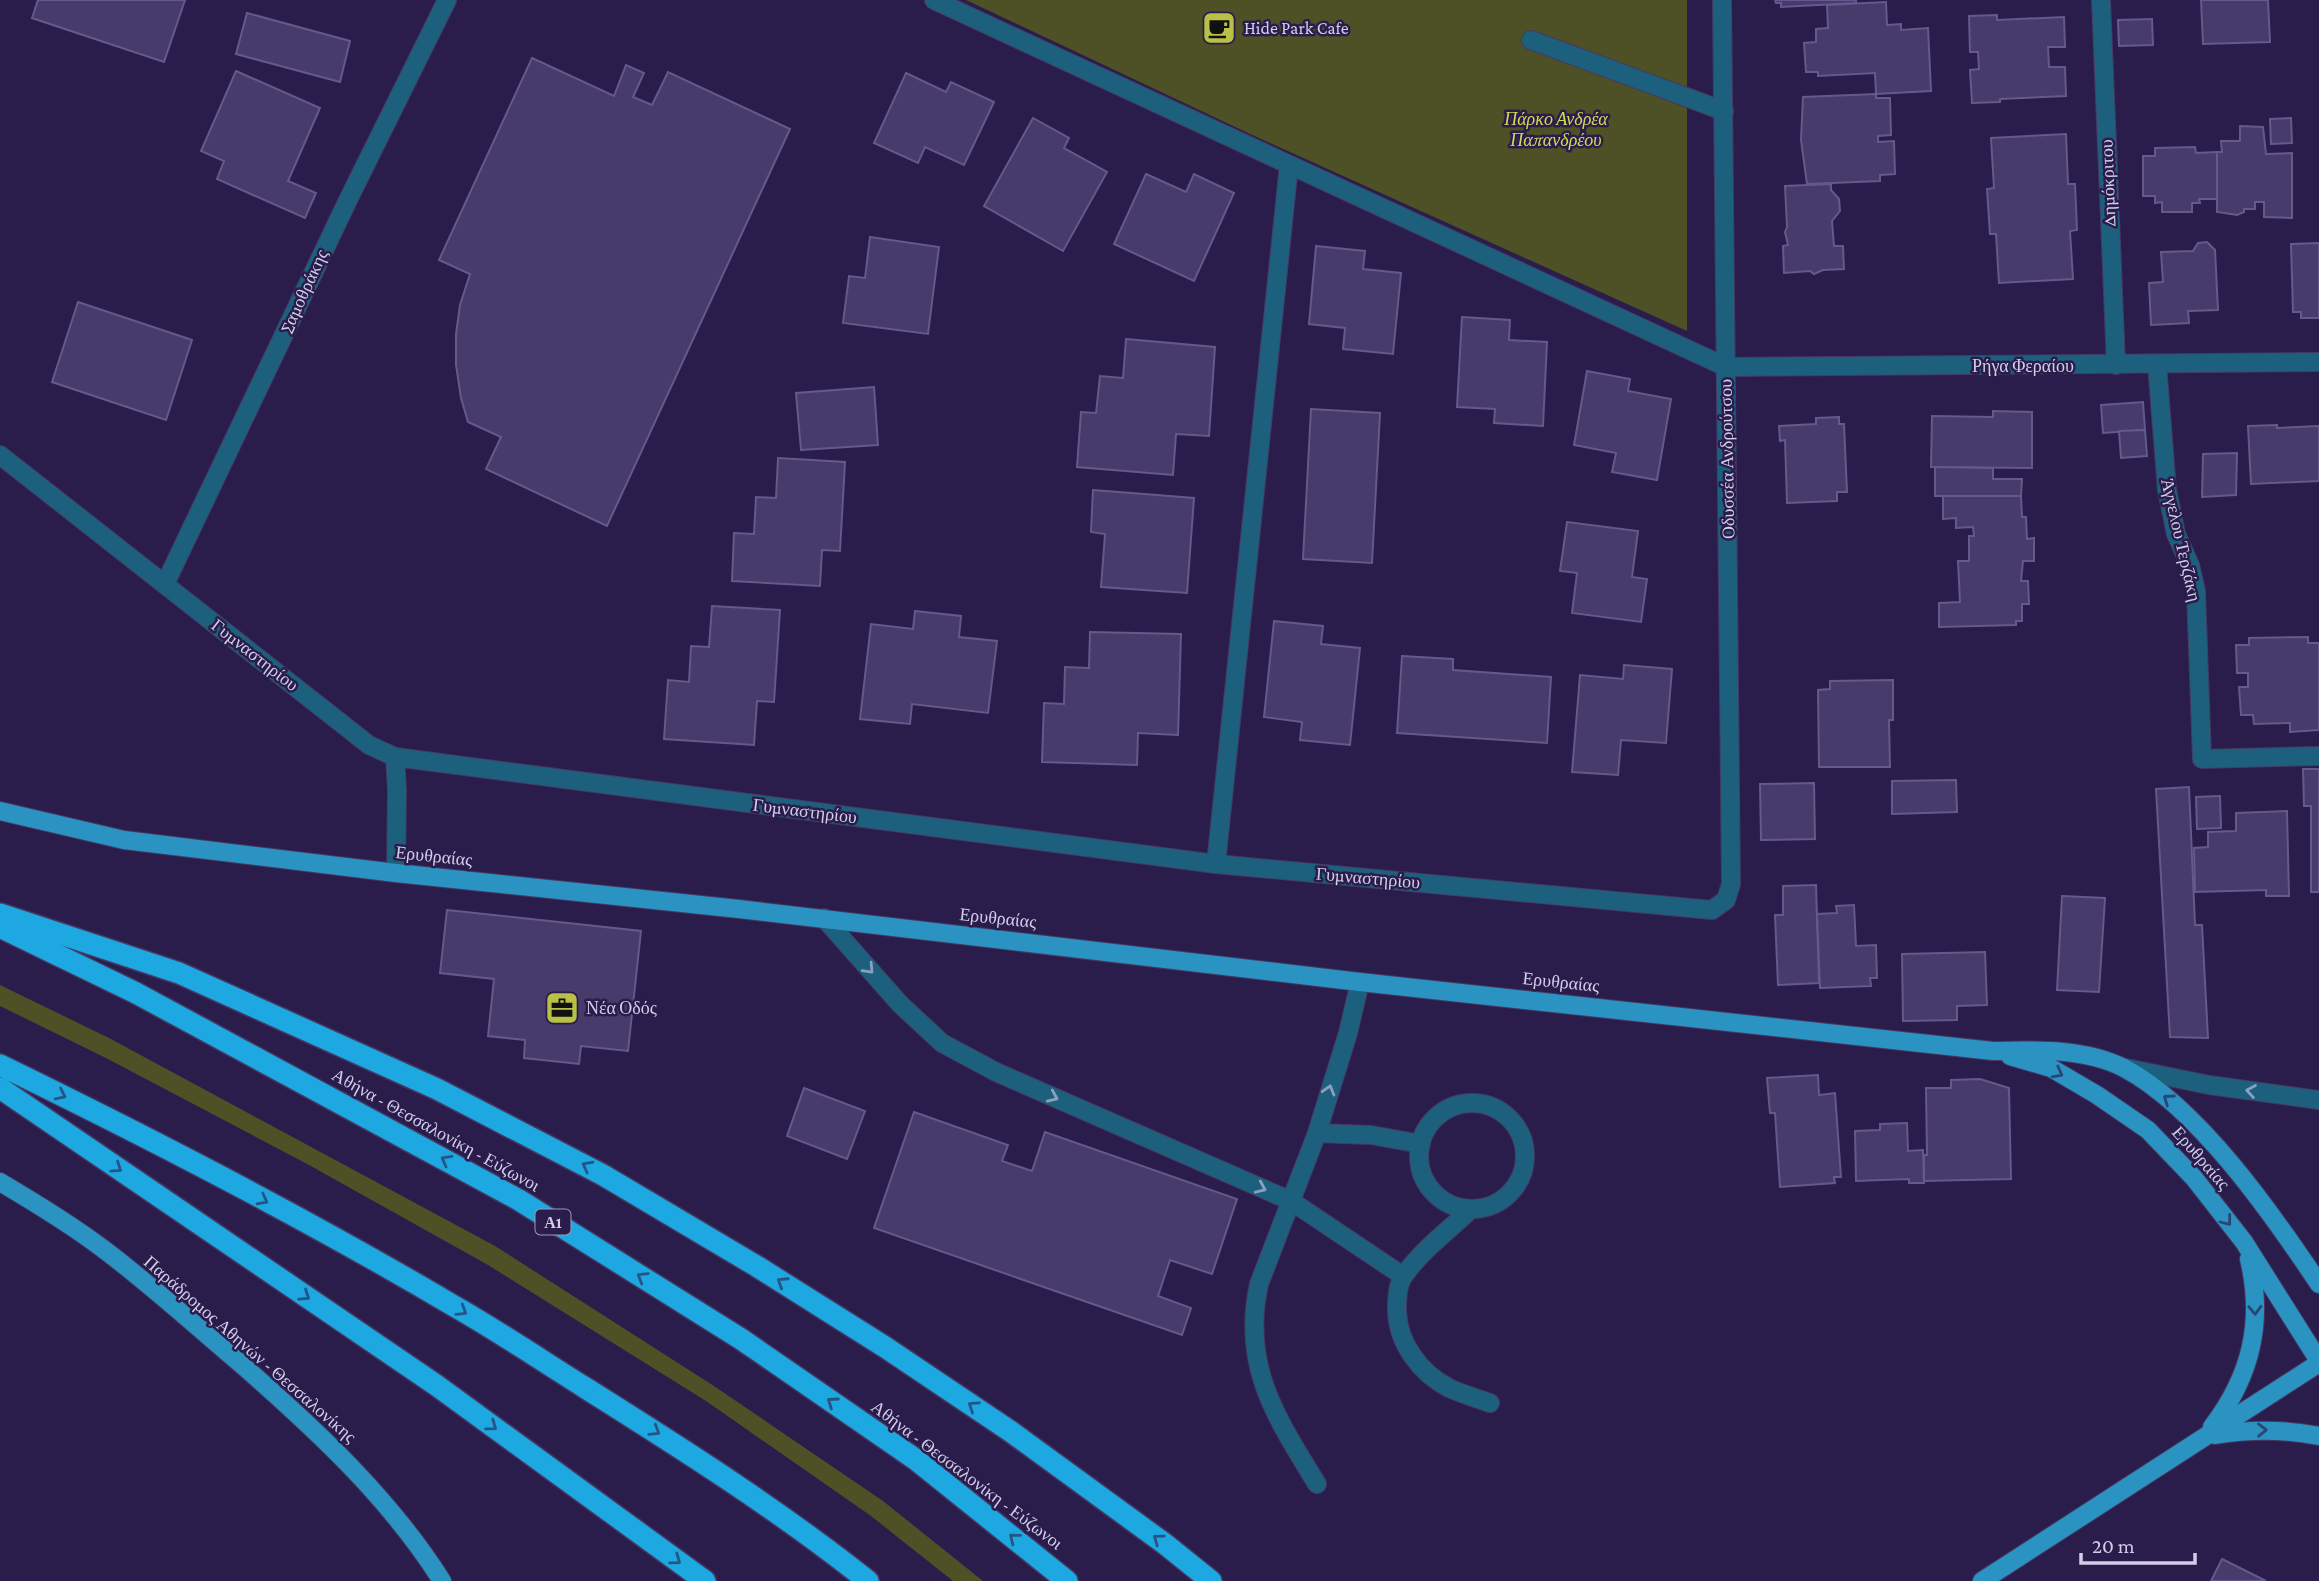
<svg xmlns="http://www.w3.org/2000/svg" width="2319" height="1581" font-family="'Crimson Pro',serif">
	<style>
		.green { fill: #4d5125 }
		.building { fill: #463b6b; stroke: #64598d; stroke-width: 2 }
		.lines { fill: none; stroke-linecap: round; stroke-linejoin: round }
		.minor-casing { stroke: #453964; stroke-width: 20 }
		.major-casing { stroke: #453964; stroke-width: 20 }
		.highway-casing { stroke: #453964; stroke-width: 24 }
		.minor { stroke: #1d607e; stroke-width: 18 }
		.major { stroke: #2a93c2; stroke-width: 18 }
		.highway { stroke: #1da8e1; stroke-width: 21 }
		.oneway { stroke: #89a1bf }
		.oneway2 { stroke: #2a4675 }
		.oneway3 { stroke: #255587 }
		.labels { text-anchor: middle; stroke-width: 5; stroke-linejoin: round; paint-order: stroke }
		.shield { fill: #2a1d4b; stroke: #9f98ba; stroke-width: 2 }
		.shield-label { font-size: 16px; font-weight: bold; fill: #d1cdea }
		.poi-label { font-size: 18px; fill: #d1cdea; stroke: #2a1d4b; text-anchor: start }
		.park-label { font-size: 18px; font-style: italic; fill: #d3db54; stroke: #2a1d4b }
		.street-label { font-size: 18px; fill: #d1cdea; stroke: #2a1d4b }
	</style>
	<rect width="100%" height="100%" fill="#2a1d4b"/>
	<g class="green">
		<polygon points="966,0 1687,0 1687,331 1250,134"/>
		<polygon points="0,985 109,1038 495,1246 714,1386 883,1501 983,1581 953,1581 871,1516 706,1401 488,1265 309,1165 106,1058 0,1006"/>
	</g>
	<g class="building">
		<polygon points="38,0 185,0 164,62 32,18"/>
		<polygon points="1775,0 1856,0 1856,3 1781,7 1781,3 1776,3"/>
		<polygon points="2201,0 2268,0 2270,42 2203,44"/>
		<polygon points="1886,2 1887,25 1901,24 1901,30 1928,28 1931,91 1876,94 1875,73 1818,76 1818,72 1806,72 1804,43 1816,42 1816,29 1828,28 1827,5"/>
		<polygon points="247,13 350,41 340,82 236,54"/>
		<polygon points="1997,15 1997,20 2064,17 2065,47 2048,47 2049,67 2065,67 2066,96 2000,99 2000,102 1972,103 1970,70 1979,69 1978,52 1970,52 1969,16"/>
		<polygon points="2152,19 2153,45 2119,46 2118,20"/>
		<polygon points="532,58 614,96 626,65 644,73 633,97 652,105 668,72 790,129 607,526 486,469 501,437 468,422 461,398 456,365 456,334 460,305 470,274 439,260"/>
		<polygon points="236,71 320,108 288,181 316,193 305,218 217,179 224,161 201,151"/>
		<polygon points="906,73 946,92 951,82 994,102 964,165 925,147 918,163 874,143"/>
		<polygon points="1876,94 1876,98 1890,98 1891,135 1878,136 1878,142 1894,141 1895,174 1880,175 1880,181 1807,184 1801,140 1803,97"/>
		<polygon points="1033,118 1069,138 1064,148 1107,172 1063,251 984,206"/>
		<polygon points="2291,118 2292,143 2271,144 2270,119"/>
		<polygon points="2240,126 2263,127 2266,154 2292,153 2292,218 2264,217 2264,202 2255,202 2255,209 2244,209 2244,212 2237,215 2217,212 2217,152 2222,152 2221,141 2240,141"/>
		<polygon points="2066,134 2068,184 2075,184 2077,230 2070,231 2073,279 1999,283 1996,234 1990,234 1987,189 1994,188 1991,138"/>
		<polygon points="2195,147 2196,153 2217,152 2217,199 2199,199 2200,203 2192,203 2192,212 2162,212 2162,202 2155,203 2155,196 2143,196 2143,156 2155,156 2155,148"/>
		<polygon points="1146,174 1186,192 1194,174 1234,193 1194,281 1114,244"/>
		<polygon points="1831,184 1831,190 1839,199 1840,211 1832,221 1834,246 1843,246 1844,269 1823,270 1814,274 1810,271 1784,273 1783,246 1788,245 1785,232 1787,227 1785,186"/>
		<polygon points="870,237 939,247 928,334 843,323 849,276 865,278"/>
		<polygon points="2207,242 2215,250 2218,310 2188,311 2189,323 2151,325 2149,283 2163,282 2161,252 2193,251 2198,243"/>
		<polygon points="2319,243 2319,318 2301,318 2301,312 2293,312 2291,244"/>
		<polygon points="1316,246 1365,251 1363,269 1401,273 1393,354 1343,349 1345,328 1309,324"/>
		<polygon points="78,302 192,340 166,420 52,382"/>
		<polygon points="1462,317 1510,320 1509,340 1547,342 1543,426 1494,423 1495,409 1457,407"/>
		<polygon points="1126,339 1215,347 1209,436 1176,434 1173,475 1077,467 1081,412 1096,413 1100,376 1123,378"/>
		<polygon points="1587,371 1630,379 1628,391 1671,399 1657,480 1612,472 1616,453 1574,445"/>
		<polygon points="874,387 878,445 801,450 796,393"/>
		<polygon points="2143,402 2145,430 2103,433 2101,405"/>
		<polygon points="1311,409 1380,413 1372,563 1303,559"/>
		<polygon points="1993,411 2032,412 2032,468 1931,467 1932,416 1993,417"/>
		<polygon points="1839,417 1839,424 1844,424 1847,492 1837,492 1837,501 1787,503 1785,440 1780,441 1779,426 1816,424 1816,418"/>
		<polygon points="2277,425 2277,428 2319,426 2319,481 2251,484 2248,426"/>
		<polygon points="2145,430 2147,456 2121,458 2119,431"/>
		<polygon points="2237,453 2236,495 2202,497 2203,454"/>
		<polygon points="778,458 845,462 840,551 822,550 820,586 732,581 734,533 754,534 756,497 776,498"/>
		<polygon points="1935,467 1993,468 1993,479 2022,479 2021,496 1935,496"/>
		<polygon points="1093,490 1194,498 1187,593 1101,587 1105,534 1091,532"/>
		<polygon points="1943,496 2021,496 2022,517 2026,517 2027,539 2034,538 2034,561 2023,561 2021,581 2028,581 2029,604 2022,604 2022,621 2016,621 2016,625 1939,627 1939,603 1960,602 1958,561 1969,561 1969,536 1974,536 1973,527 1956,528 1956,518 1943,519"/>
		<polygon points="1567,522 1638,531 1632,577 1647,579 1641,622 1572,613 1577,573 1560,571"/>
		<polygon points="712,606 780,610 774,702 757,701 754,745 664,739 668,680 689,682 691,646 709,647"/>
		<polygon points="915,611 961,616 959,637 997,641 988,713 912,704 910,724 860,719 871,624 913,629"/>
		<polygon points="1274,621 1323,626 1321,644 1360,648 1350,745 1300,740 1302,722 1264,717"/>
		<polygon points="1090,632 1181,634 1178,735 1138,733 1137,765 1042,762 1044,703 1064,704 1065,667 1089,668"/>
		<polygon points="2308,637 2308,643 2319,643 2319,730 2290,732 2290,723 2254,724 2253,715 2241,715 2239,687 2248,687 2248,673 2237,673 2236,645 2249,645 2249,638"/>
		<polygon points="1402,656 1453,659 1453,670 1551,677 1547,743 1397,733"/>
		<polygon points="1624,665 1672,669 1666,743 1621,740 1618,775 1572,772 1580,675 1623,679"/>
		<polygon points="1893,680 1893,720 1889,720 1890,767 1819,767 1818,690 1830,689 1830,681"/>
		<polygon points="2303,769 2319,769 2319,892 2311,892 2311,806 2304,806"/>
		<polygon points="1956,780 1957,812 1892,814 1892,781"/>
		<polygon points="1814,783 1815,839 1761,840 1760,784"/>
		<polygon points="2189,787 2195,925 2202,925 2208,1038 2170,1037 2156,789"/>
		<polygon points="2220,796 2221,828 2197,829 2196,797"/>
		<polygon points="2287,811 2289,896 2266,896 2266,890 2195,892 2194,848 2208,847 2208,832 2236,831 2236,813"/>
		<polygon points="1816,885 1819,983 1778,985 1775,915 1783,915 1783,886"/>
		<polygon points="2062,896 2105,898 2099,992 2057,990"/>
		<polygon points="1854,905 1856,946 1876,945 1877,978 1870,978 1871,986 1820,988 1817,914 1837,913 1836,906"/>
		<polygon points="447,910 641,931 628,1051 581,1046 579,1064 524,1058 525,1040 488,1036 494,979 440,973"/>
		<polygon points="1985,952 1987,1005 1957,1006 1957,1020 1903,1021 1902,954"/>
		<polygon points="1818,1075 1819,1095 1835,1093 1841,1177 1834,1177 1835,1183 1780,1187 1775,1113 1770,1113 1767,1078"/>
		<polygon points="1980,1079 2009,1088 2011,1179 1924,1181 1924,1155 1927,1155 1926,1088 1951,1088 1951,1080"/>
		<polygon points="804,1088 865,1111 847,1159 787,1136"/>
		<polygon points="914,1112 1008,1145 1002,1161 1032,1171 1045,1132 1237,1199 1212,1274 1170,1260 1158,1296 1191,1308 1182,1335 874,1228"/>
		<polygon points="1907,1123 1908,1151 1923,1150 1924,1183 1909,1183 1909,1179 1856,1181 1855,1131 1880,1130 1880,1124"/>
		<polygon points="2222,1559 2266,1581 2211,1581"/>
	</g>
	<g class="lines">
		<defs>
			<g id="minor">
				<polyline points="934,0 1726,367 2319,362"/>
				<polyline points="2101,0 2116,365"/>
				<polyline points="1531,40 1724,111"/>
				<polyline points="2157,364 2167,490 2176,534 2190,565 2196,591 2202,759 2319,756"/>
				<polyline points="0,455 369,745 395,757 1216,864 1712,910 1726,900 1731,884 1722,0"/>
				<polyline points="165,584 349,198 447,0"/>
				<polyline points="395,757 397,790 396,873"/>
				<polyline points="1216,864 1289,165"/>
				<polyline points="824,918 900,1004 942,1043 996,1072 1291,1201 1403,1276"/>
				<polyline points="2126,1068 2209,1085 2319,1100"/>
				<circle cx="1472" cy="1156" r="53"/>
				<polyline points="1317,1133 1371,1135 1421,1144"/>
				<path d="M1470,1210C1449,1230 1422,1250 1405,1274C1397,1284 1397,1299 1397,1311C1398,1343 1420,1373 1449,1388C1462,1394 1476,1398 1490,1403"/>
				<path d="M1317,1484C1276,1417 1241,1366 1259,1284L1317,1133L1348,1033L1360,982"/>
			</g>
			<g id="major">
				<path d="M0,811L124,840L396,873L739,909L1360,982L1993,1051C2036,1050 2085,1048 2124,1068C2198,1107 2273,1215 2319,1284"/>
				<polyline points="2010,1056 2051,1068 2097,1095 2148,1130 2194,1178 2244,1242 2319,1361"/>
				<path d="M0,1182C34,1202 70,1224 102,1248C150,1284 195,1325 241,1364C315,1429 389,1497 442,1581"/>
				<path d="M2212,1427C2251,1376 2264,1322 2249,1259"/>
				<path d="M2215,1435C2250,1429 2284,1429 2319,1436"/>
				<polyline points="1982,1581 2319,1363"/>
			</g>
			<g id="highway">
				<polyline points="0,914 179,973 437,1089 603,1175 758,1267 885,1347 1010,1431 1165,1544 1211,1581"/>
				<polyline points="0,927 136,993 519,1200 741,1339 915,1459 1067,1581"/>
				<path d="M0,1065C154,1140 307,1219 454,1306C498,1331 541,1360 584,1387C681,1448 779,1510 868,1581"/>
				<polyline points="0,1088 436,1385 705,1581"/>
			</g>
		</defs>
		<use href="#minor" class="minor-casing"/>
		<use href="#major" class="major-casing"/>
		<use href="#highway" class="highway-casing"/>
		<use href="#minor" class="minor"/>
		<use href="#major" class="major"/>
		<use href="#highway" class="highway"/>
	</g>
	<defs><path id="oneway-chevron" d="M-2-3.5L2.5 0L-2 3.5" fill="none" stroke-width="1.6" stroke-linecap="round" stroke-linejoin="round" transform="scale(1.75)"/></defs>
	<g class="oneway">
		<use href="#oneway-chevron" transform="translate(869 969) rotate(47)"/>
		<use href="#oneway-chevron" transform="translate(1329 1090) rotate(-74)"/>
		<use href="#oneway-chevron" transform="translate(2251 1091) rotate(-171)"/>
		<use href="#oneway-chevron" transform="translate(1053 1097) rotate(24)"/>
		<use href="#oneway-chevron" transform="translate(1261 1188) rotate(24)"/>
	</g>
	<g class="oneway2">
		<use href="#oneway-chevron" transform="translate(2058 1073) rotate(28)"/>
		<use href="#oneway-chevron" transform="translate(2168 1099) rotate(-145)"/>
		<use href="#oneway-chevron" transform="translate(2227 1221) rotate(52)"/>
		<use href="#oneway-chevron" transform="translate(2255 1310) rotate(88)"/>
		<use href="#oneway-chevron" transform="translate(2262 1430) rotate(-1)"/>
	</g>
	<g class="oneway3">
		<use href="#oneway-chevron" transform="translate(61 1095) rotate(26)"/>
		<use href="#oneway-chevron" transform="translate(446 1160) rotate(-151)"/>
		<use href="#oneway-chevron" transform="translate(587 1166) rotate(-152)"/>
		<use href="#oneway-chevron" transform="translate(117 1168) rotate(34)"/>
		<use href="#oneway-chevron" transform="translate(263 1200) rotate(28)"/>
		<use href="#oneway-chevron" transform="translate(642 1277) rotate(-148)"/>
		<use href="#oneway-chevron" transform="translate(782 1282) rotate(-147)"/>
		<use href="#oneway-chevron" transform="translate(305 1296) rotate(34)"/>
		<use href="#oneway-chevron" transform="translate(462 1311) rotate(32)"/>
		<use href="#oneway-chevron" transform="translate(832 1402) rotate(-145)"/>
		<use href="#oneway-chevron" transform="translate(973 1406) rotate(-146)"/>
		<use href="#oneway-chevron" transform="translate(492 1426) rotate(36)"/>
		<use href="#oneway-chevron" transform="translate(655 1431) rotate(32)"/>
		<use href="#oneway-chevron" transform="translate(1014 1538) rotate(-141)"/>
		<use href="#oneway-chevron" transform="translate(1158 1539) rotate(-144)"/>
		<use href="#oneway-chevron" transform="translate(676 1560) rotate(36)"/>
	</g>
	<defs>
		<symbol id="cafe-square" viewBox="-11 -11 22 22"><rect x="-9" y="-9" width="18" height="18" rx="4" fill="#b9c046" stroke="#2a1d4b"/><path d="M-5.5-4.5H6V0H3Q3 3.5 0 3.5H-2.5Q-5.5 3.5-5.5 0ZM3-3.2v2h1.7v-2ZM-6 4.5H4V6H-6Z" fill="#111"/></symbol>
		<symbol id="office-square" viewBox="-11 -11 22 22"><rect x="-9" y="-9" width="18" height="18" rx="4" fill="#b9c046" stroke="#2a1d4b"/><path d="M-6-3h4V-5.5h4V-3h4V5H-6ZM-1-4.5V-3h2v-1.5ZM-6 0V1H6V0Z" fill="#111"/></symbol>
	</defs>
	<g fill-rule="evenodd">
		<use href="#cafe-square" x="1200" y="9" width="38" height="38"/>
		<use href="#office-square" x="543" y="989" width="38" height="38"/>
	</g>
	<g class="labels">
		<rect class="shield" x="535.5" y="1209.5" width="35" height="25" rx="5"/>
		<g class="shield-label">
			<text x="553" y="1228">Α1</text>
		</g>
		<g class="poi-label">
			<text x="1244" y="34">Hide Park Cafe</text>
			<text x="586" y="1014">Νέα Οδός</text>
		</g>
		<g class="park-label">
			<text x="1556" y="125">Πάρκο Ανδρέα<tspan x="1556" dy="21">Παπανδρέου</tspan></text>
		</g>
		<g class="street-label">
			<text transform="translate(2108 183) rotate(-92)" y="6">Δημόκριτου</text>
			<text transform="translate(304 291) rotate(-65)" y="6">Σαμοθράκης</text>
			<text x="2023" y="372">Ρήγα Φεραίου</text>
			<text transform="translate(1727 459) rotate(-91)" y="6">Οδυσσέα Ανδρούτσου</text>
			<text transform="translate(2181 540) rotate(77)" y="6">Άγγελου Τερζάκη</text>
			<text transform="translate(255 655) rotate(38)" y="6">Γυμναστηρίου</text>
			<text transform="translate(805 811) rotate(7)" y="6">Γυμναστηρίου</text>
			<text transform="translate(434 856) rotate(6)" y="6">Ερυθραίας</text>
			<text transform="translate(1368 878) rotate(5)" y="6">Γυμναστηρίου</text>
			<text transform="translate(998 918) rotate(6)" y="6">Ερυθραίας</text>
			<text transform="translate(1561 982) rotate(6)" y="6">Ερυθραίας</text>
			<text transform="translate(436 1130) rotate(29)" y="6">Αθήνα - Θεσσαλονίκη - Εύζωνοι</text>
			<text transform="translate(2201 1158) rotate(49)" y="6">Ερυθραίας</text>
			<text transform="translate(250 1349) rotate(41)" y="6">Παράδρομος Αθηνών - Θεσσαλονίκης</text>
			<text transform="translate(967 1475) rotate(37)" y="6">Αθήνα - Θεσσαλονίκη - Εύζωνοι</text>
		</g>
	</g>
	<path d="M2081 1553v10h114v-10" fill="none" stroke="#d1cdea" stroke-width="3.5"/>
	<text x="2092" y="1553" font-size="21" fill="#d1cdea" stroke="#2a1d4b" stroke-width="5" paint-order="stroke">20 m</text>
</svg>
